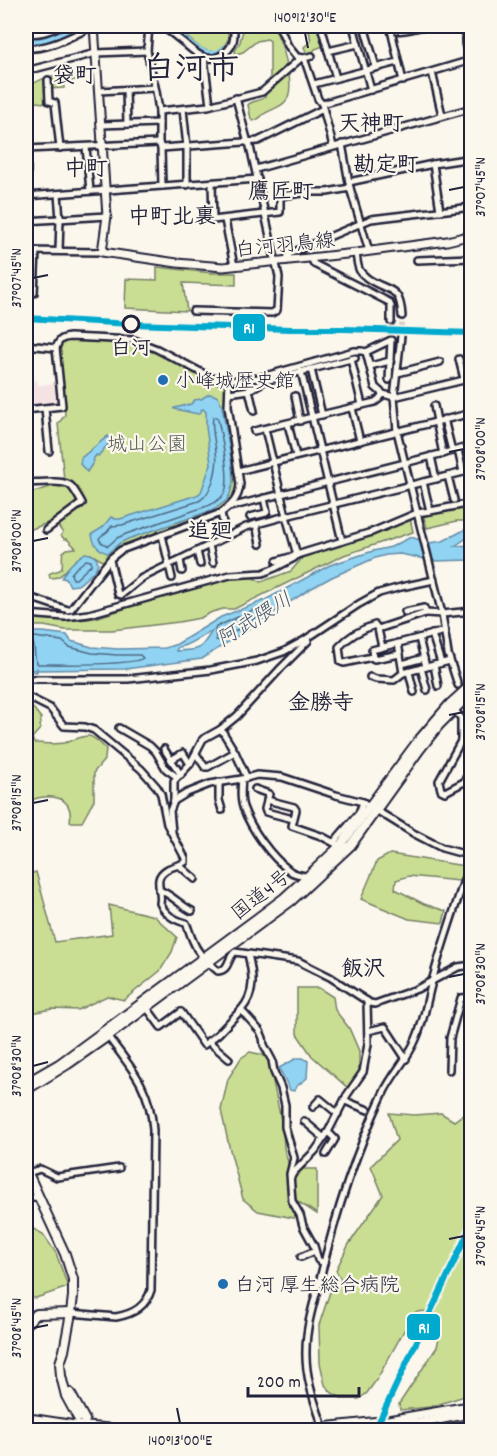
<svg xmlns="http://www.w3.org/2000/svg" width="497" height="1456" font-family="Dekko,'Klee One',sans-serif">
	<style>
		.built { fill: #f5e3e3 }
		.green { fill: #cade93; stroke: #768067; stroke-width: 1.5 }
		.water { fill: #90d3f2; stroke: #648ca9; stroke-width: 1.5; fill-rule: evenodd }
		.lines { fill: none; stroke-linecap: round; stroke-linejoin: round }
		.shore { stroke: #4e6984; stroke-width: 1.5 }
		.stream { stroke: #648ca9; stroke-width: 1.5 }
		.river { stroke: #90d3f2; stroke-width: 7 }
		.minor-tunnel { stroke: #d0ccc9; stroke-width: 5; stroke-dasharray: 5 2.5; stroke-linecap: butt }
		.minor-casing { stroke: #22223b; stroke-width: 10 }
		.major-casing { stroke: #22223b; stroke-width: 11 }
		.highway-casing { stroke: #22223b; stroke-width: 12 }
		.minor { stroke: #fbf7ec; stroke-width: 5 }
		.major { stroke: #fbf7ec; stroke-width: 7 }
		.highway { stroke: #fbf7ec; stroke-width: 8 }
		.rail-1-casing { stroke: #fbf7ec; stroke-width: 10 }
		.rail-1 { stroke: #00a9ce; stroke-width: 6 }
		.ticks { fill: none; stroke: #22223b; stroke-width: 2 }
		.stop-dot { fill: #fbf7ec; stroke: #22223b; stroke-width: 3 }
		.poi-dot { fill: #1f6fb2; stroke: #fbf7ec; stroke-width: 2 }
		.labels { text-anchor: middle; stroke-width: 4.5; stroke-linejoin: round; paint-order: stroke }
		.street-label { font-size: 20px; fill: #22223b; stroke: #fbf7ec }
		.stop-label { font-size: 20px; font-weight: bold; fill: #22223b; stroke: #fbf7ec }
		.poi-label { font-size: 20px; fill: #22223b; stroke: #fbf7ec; text-anchor: start }
		.park-label { font-size: 20px; fill: #545a55; stroke: #fbf7ec }
		.water-label { font-size: 21px; font-style: italic; fill: #435772; stroke: #fbf7ec }
		.quarter-label { font-size: 22px; font-weight: bold; fill: #22223b; stroke: #fbf7ec }
		.town-label { font-size: 32px; font-weight: bold; fill: #22223b; stroke: #fbf7ec }
		.line-badge { stroke: #fbf7ec; stroke-width: 2 }
		.badge-label { font-size: 16px; text-anchor: middle; font-weight: bold; fill: #fff }
		.neatline { fill: none; stroke: #22223b; stroke-width: 2 }
		.ticks-label { font-size: 15px; text-anchor: middle; fill: #22223b }
	</style>
	<rect width="100%" height="100%" fill="#fbf7ec"/>
	<filter id="ink" filterUnits="userSpaceOnUse"><feTurbulence type="fractalNoise" baseFrequency=".0167" numOctaves="2"/><feDisplacementMap in="SourceGraphic" scale="12" xChannelSelector="R" yChannelSelector="G"/><feConvolveMatrix kernelMatrix="1 2 1 2 8 2 1 2 1" color-interpolation-filters="sRGB"/></filter>
	<g filter="url(#ink)">
		<polygon class="built" points="26,377 27,377 28,381 37,380 38,385 59,383 61,406 26,409"/>
		<g class="green">
			<path d="M176,26H226L229,38C214,68 190,40 176,26Z"/>
			<path d="M244,26H273C281,40 298,88 285,102C279,108 270,110 264,114C260,117 259,120 253,121L251,119L248,105C251,100 260,102 265,97L270,79V41L267,39L257,41L243,52L236,54L235,51L240,42Z"/>
			<polygon points="308,26 320,26 326,45 315,49 313,52 307,55 304,47 311,41"/>
			<path d="M85,71V77L78,78L77,80H72L71,83H64V88L47,89V102L45,103L26,101V88C47,74 60,74 85,71Z"/>
			<polygon points="157,267 212,273 236,273 236,285 183,283 187,311 125,308 126,279 157,280"/>
			<path d="M70,338L133,342L145,346L212,380L226,383L228,385L239,480L238,493L225,509L126,546L106,563L91,554H85C80,556 76,560 72,564C64,571 62,578 50,578L49,574C52,571 58,572 61,569C64,565 61,557 63,552L67,549L76,548L67,539H64L61,535L63,533L56,523L84,503L70,483L64,479L58,424L65,415L59,348L62,341Z"/>
			<path d="M54,486C66,485 77,490 76,504C64,518 43,525 26,531V494Z"/>
			<polygon points="471,505 471,521 457,521 427,528 423,514"/>
			<path d="M410,518L413,532L344,555L234,609H223L212,612L200,618L179,622L112,630H65L44,626H26V616C51,620 69,622 95,618L214,581L246,574L261,582L291,571L305,555L342,543L362,539L386,530Z"/>
			<path d="M26,705L34,709L41,718L40,729L32,738L34,743C43,743 55,745 64,743C87,737 86,728 106,749L105,759L94,772V800L82,822H70C74,792 45,794 26,802Z"/>
			<polygon points="390,854 458,865 471,865 471,877 459,881 409,876 396,880 395,889 424,904 446,911 443,923 409,919 361,899 377,861"/>
			<polygon points="36,872 55,942 112,934 109,905 154,916 177,937 172,952 160,971 124,1000 107,996 78,1010 52,1009 26,1014 26,875"/>
			<polygon points="297,988 319,988 333,997 335,1010 349,1028 359,1051 359,1072 348,1088 312,1056 297,1034"/>
			<polygon points="250,1052 263,1055 269,1062 283,1130 284,1148 290,1169 317,1169 317,1214 294,1199 294,1218 258,1211 243,1199 229,1146 221,1110 228,1079 241,1058"/>
			<path d="M471,1098V1394L430,1407L400,1410L399,1404L437,1347L443,1320C435,1311 428,1310 416,1312L410,1320L377,1379L367,1393L359,1399H343L332,1393L325,1385L320,1363L319,1325L330,1292L341,1280L336,1270L349,1244L383,1195L371,1166L397,1140L389,1113L415,1115L441,1113L454,1121L465,1113Z"/>
			<polygon points="26,1225 43,1234 56,1253 68,1287 36,1298 26,1297"/>
		</g>
		<g class="water">
			<path d="M209,394L214,395L218,397L222,406L232,463L233,483L230,494L226,501L213,510L128,539L120,543L108,553C99,551 93,544 92,534L102,528L111,517L115,519H120L197,495L201,492L211,464L206,427V412L203,409L201,410V413L198,414L174,409V408L191,404L194,400L201,399Z"/>
			<polygon points="108,436 111,441 98,456 96,455 93,460 94,461 87,472 80,464 81,458"/>
			<path d="M471,527V535L455,546L471,545V560L435,561L400,554L386,555L375,558L332,577L310,589L202,659L125,669L35,670L26,669V661L31,660L30,658L26,657V650L31,649L26,645V632H43L67,635L71,641L92,647L118,649L165,648L177,644L221,617L265,600L330,565L373,551L391,547L411,537L429,543L443,541L468,528ZM212,631C200,651 200,650 176,651L178,647C188,647 201,635 212,631Z"/>
			<path d="M85,553C90,554 91,553 95,557C105,566 85,579 78,585L70,586L66,579L62,578C66,568 76,559 85,553Z"/>
			<polygon points="297,1058 303,1058 308,1061 307,1078 297,1086 294,1091 290,1090 279,1068"/>
		</g>
		<g class="lines">
			<g class="shore">
				<path d="M213,417H216L218,419C221,436 231,477 225,492C222,498 216,502 210,505L126,534L117,538L108,546L101,542L99,539L100,537L107,532L112,526L122,525L199,501C207,496 210,489 213,481C216,471 218,462 216,452C215,440 211,428 213,417Z"/>
				<polygon points="86,560 91,561 91,565 76,579 73,579 71,574 76,568"/>
				<polygon points="258,608 262,610 261,614 220,641 216,640 215,629 216,627"/>
				<path d="M35,637L62,641L69,647L92,653L117,655H140L143,658C133,666 56,664 38,664C32,658 37,649 32,641V638Z"/>
			</g>
			<polyline class="stream" points="26,671 37,672 37,668"/>
			<g class="river">
				<path d="M169,26C185,39 207,67 227,47"/>
				<path d="M26,40C43,43 59,32 75,26"/>
			</g>
			<polyline class="minor-tunnel" points="401,336 402,316"/>
			<defs>
				<g id="minor">
					<polyline points="149,26 147,51 156,91 159,111 159,143 161,148 162,186"/>
					<path d="M161,26C169,31 177,37 184,43C197,54 208,66 226,52C234,45 235,35 233,26"/>
					<polyline points="279,26 288,46 297,57 304,58 312,56"/>
					<polyline points="321,26 336,78"/>
					<polyline points="353,26 371,90"/>
					<polyline points="364,26 376,67"/>
					<path d="M387,26C396,35 412,28 424,26"/>
					<polyline points="467,26 465,43 472,77"/>
					<polyline points="391,30 403,81"/>
					<path d="M26,32C38,36 49,31 60,26"/>
					<path d="M26,48C49,50 73,35 94,26"/>
					<polyline points="328,51 358,44"/>
					<polyline points="204,58 210,105"/>
					<polyline points="304,58 318,99 322,104 333,146"/>
					<polyline points="26,71 96,53 147,51"/>
					<polyline points="432,72 442,115"/>
					<polyline points="48,80 49,101 55,103 60,148"/>
					<polyline points="314,84 398,62"/>
					<polyline points="126,90 127,124"/>
					<polyline points="99,91 154,88"/>
					<polyline points="236,98 248,143"/>
					<polyline points="322,104 468,61"/>
					<polyline points="183,109 187,147 187,185"/>
					<polyline points="159,111 208,106 262,92 301,58"/>
					<polyline points="101,125 159,123"/>
					<polyline points="342,144 350,188 369,251"/>
					<polyline points="86,147 90,191"/>
					<polyline points="161,148 258,141 323,109"/>
					<polyline points="26,149 159,143"/>
					<polyline points="27,149 27,196"/>
					<polyline points="433,164 440,211"/>
					<polyline points="256,169 472,108"/>
					<polyline points="349,182 433,164 472,158"/>
					<polyline points="212,183 213,220 280,212 280,196 310,192 327,192 350,188"/>
					<polyline points="58,194 60,219 59,251"/>
					<polyline points="26,196 258,179"/>
					<polyline points="471,207 472,216"/>
					<polyline points="225,220 234,266"/>
					<polyline points="26,221 107,216"/>
					<polyline points="26,251 102,252"/>
					<path d="M356,253C357,259 357,266 360,271C362,274 365,276 367,278C388,293 400,284 402,316"/>
					<polyline points="311,258 314,264 389,302 391,306 391,322"/>
					<polyline points="417,260 472,258"/>
					<polyline points="286,261 289,254 371,219 472,207"/>
					<polyline points="26,293 34,293 36,251"/>
					<polyline points="193,311 272,313 277,310 279,277 249,142"/>
					<polyline points="401,336 394,397 397,431 442,614 448,654 458,685"/>
					<polyline points="26,345 56,348"/>
					<polyline points="469,349 472,360"/>
					<polyline points="366,352 375,387 383,394 394,397 472,378"/>
					<polyline points="351,359 362,405"/>
					<polyline points="459,359 464,379"/>
					<polyline points="370,366 390,361"/>
					<polyline points="311,369 322,415"/>
					<polyline points="301,371 342,541"/>
					<polyline points="398,373 440,362"/>
					<polyline points="249,390 254,411"/>
					<polyline points="229,393 249,390 265,381 355,358"/>
					<polyline points="295,396 300,421"/>
					<polyline points="434,406 437,421"/>
					<polyline points="45,408 49,451"/>
					<polyline points="352,408 360,441"/>
					<path d="M26,410L62,406L56,348C59,340 61,338 70,337L134,340L157,349L212,378L229,381L258,378L354,351H362L366,352L391,340L389,380"/>
					<polyline points="444,419 452,451"/>
					<polyline points="436,421 443,454"/>
					<polyline points="288,424 296,456"/>
					<polyline points="254,431 375,402 379,399 383,394"/>
					<polyline points="458,450 463,472"/>
					<polyline points="431,456 436,479"/>
					<polyline points="238,471 472,413"/>
					<polyline points="448,476 454,500"/>
					<polyline points="423,482 430,511 472,503"/>
					<path d="M26,483C36,483 64,479 71,486C75,490 79,498 82,503L46,530"/>
					<polyline points="230,507 472,446"/>
					<polyline points="221,513 226,537"/>
					<polyline points="250,517 266,513 267,512 264,498"/>
					<polyline points="256,524 260,544"/>
					<polyline points="162,535 172,578"/>
					<polyline points="209,545 213,563"/>
					<polyline points="197,551 200,564"/>
					<polyline points="110,560 118,594 121,595 142,578 246,527 286,516 472,470"/>
					<polyline points="180,560 182,571"/>
					<polyline points="277,561 372,532 417,513 430,511"/>
					<path d="M26,596L68,610L71,609L111,558L121,550L221,513C232,505 239,498 240,484L228,406L229,381"/>
					<polyline points="405,612 424,608 426,613 442,614 472,611"/>
					<polyline points="26,614 65,617 89,614 230,575 263,573 275,568 294,558 297,555 286,516 265,429"/>
					<polyline points="378,629 426,613"/>
					<polyline points="432,634 441,663"/>
					<polyline points="419,638 426,667"/>
					<polyline points="398,643 403,673"/>
					<polyline points="400,654 374,659 373,658 372,650 445,631"/>
					<path d="M372,657L344,663L341,662L339,647C348,637 362,629 375,625L378,629L382,647"/>
					<polyline points="402,664 424,658"/>
					<polyline points="434,665 438,686"/>
					<polyline points="421,668 427,690"/>
					<polyline points="409,672 414,692"/>
					<polyline points="370,677 376,679 394,680 403,673 450,661"/>
					<polyline points="26,679 128,679 211,670 257,661 283,652 303,641 359,604 379,593 401,587 434,580"/>
					<path d="M26,696L50,708L64,726L85,727L94,730L141,769L157,787L161,794L167,824L185,858V862C179,866 172,866 166,870C152,879 163,891 160,903C165,915 174,920 186,923C189,929 190,935 193,941C197,952 209,964 218,971C230,970 227,958 235,952L298,961L330,977L370,1003L375,1004L417,989L458,967L472,965"/>
					<polyline points="471,707 472,707"/>
					<polyline points="454,709 461,718 461,741 439,781 441,790 445,792 464,782 466,778"/>
					<polyline points="119,728 150,746 156,752 166,769 177,777"/>
					<polyline points="221,729 235,752 247,778"/>
					<polyline points="461,741 472,738"/>
					<polyline points="164,749 181,775"/>
					<polyline points="196,754 205,767 208,767 235,752"/>
					<polyline points="171,760 183,753 190,764"/>
					<path d="M242,779C241,788 240,798 243,807C251,829 271,857 290,871C295,875 301,874 307,877"/>
					<polyline points="219,782 219,800 222,810"/>
					<polyline points="255,789 269,794 265,809 266,812 293,819"/>
					<polyline points="267,800 294,807 296,810 292,826 321,836 340,846"/>
					<polyline points="174,801 187,793 210,784 242,779 257,775 282,777 336,795 363,802 413,833 442,848 471,856"/>
					<polyline points="172,832 170,811 174,801 174,781 190,764 203,739 221,729 237,716 281,668 308,641"/>
					<polyline points="334,842 359,813 363,802"/>
					<polyline points="180,866 195,879"/>
					<path d="M159,890C171,894 180,905 192,911"/>
					<path d="M248,954C253,975 256,993 241,1010L260,1031L263,1038L264,1045L272,1060L274,1072L281,1088L285,1105V1127L294,1158L290,1174L292,1201L300,1215L303,1226L314,1246L318,1260L324,1263"/>
					<polyline points="147,1008 161,1027 181,1012 204,1045 218,1034 241,1010"/>
					<polyline points="368,1031 385,1027 406,1059"/>
					<polyline points="208,1041 229,1059"/>
					<polyline points="449,1070 450,1038 461,998 472,997"/>
					<polyline points="345,1101 368,1110"/>
					<polyline points="313,1107 320,1099 338,1114"/>
					<polyline points="304,1121 324,1138"/>
					<polyline points="326,1154 335,1139 328,1132"/>
					<polyline points="28,1173 40,1169 57,1177 119,1168"/>
					<polyline points="291,1177 294,1172 315,1151 328,1132 347,1095 363,1072 368,1044 367,1001"/>
					<polyline points="26,1196 33,1198 38,1196"/>
					<polyline points="301,1257 315,1251"/>
					<path d="M71,1313L116,1317C133,1314 146,1307 151,1290L153,1130C150,1086 131,1068 106,1034"/>
					<path d="M321,1421C313,1398 305,1375 306,1350C306,1326 314,1302 320,1279C335,1216 355,1153 383,1094C392,1074 408,1059 416,1039C425,1019 427,998 433,978C444,937 459,897 472,856"/>
				</g>
				<polyline id="major" points="94,26 107,216 102,252 177,263 223,267 356,253 447,241 472,235"/>
				<g id="highway">
					<polyline points="26,1083 59,1064 104,1031 256,919 284,898 307,877 340,846 418,741 449,705 472,684"/>
					<polyline points="26,1090 68,1064 108,1036 291,901 351,845 420,749 439,725 472,692"/>
					<polyline points="26,1169 65,1254 73,1279 73,1296 71,1313 64,1351 60,1363 61,1376 66,1396 78,1418"/>
					<path d="M26,1323C31,1322 31,1316 37,1314L71,1313"/>
					<polyline points="70,1393 85,1420"/>
					<polyline points="26,1418 72,1425 124,1430"/>
					<polyline points="26,1425 59,1430"/>
					<polyline points="297,1430 385,1421 472,1406"/>
					<polyline points="369,1430 420,1423 472,1413"/>
				</g>
			</defs>
			<use href="#minor" class="minor-casing"/>
			<use href="#major" class="major-casing"/>
			<use href="#highway" class="highway-casing"/>
			<use href="#minor" class="minor"/>
			<use href="#major" class="major"/>
			<use href="#highway" class="highway"/>
			<defs>
				<g id="rail-1">
					<polyline points="26,318 131,324 291,329 344,329 472,333"/>
					<polyline points="375,1430 472,1224"/>
				</g>
			</defs>
			<use href="#rail-1" class="rail-1-casing"/>
			<use href="#rail-1" class="rail-1"/>
		</g>
	</g>
	<path class="ticks" d="M305,33L308,48M449,190L464,187M33,278L48,275M449,452L464,449M33,541L48,538M449,715L464,712M33,803L48,800M449,977L464,974M33,1066L48,1062M449,1239L464,1236M33,1328L48,1325M177,1408L180,1423"/>
	<circle class="stop-dot" cx="131" cy="324" r="8"/>
	<g class="poi-dot">
		<circle cx="163" cy="380" r="6"/>
		<circle cx="223" cy="1284" r="6"/>
	</g>
	<g class="labels">
		<g class="street-label">
			<text transform="translate(285 244) rotate(-6)" y="7">白河羽鳥線</text>
			<text transform="translate(260 894) rotate(-38)" y="7">国道4号</text>
		</g>
		<g class="stop-label">
			<text x="131" y="354">白河</text>
		</g>
		<g class="poi-label">
			<text x="175" y="387">小峰城歴史館</text>
			<text x="235" y="1291">白河 厚生総合病院</text>
		</g>
		<g class="park-label">
			<text x="147" y="450">城山公園</text>
		</g>
		<g class="water-label">
			<text transform="translate(254 619) rotate(-32)" y="7">阿武隈川</text>
		</g>
		<g class="quarter-label">
			<text x="75" y="82">袋町</text>
			<text x="371" y="130">天神町</text>
			<text x="386" y="171">勘定町</text>
			<text x="86" y="175">中町</text>
			<text x="281" y="198">鷹匠町</text>
			<text x="172" y="223">中町北裏</text>
			<text x="210" y="537">追廻</text>
			<text x="321" y="709">金勝寺</text>
			<text x="363" y="975">飯沢</text>
		</g>
		<g class="town-label">
			<text x="191" y="78">白河市</text>
		</g>
	</g>
	<g class="line-badge">
		<rect x="232" y="313" width="34" height="29" rx="6" fill="#00a9ce"/>
		<rect x="406" y="1313" width="35" height="28" rx="6" fill="#00a9ce"/>
	</g>
	<g class="badge-label">
		<text x="249" y="333">R1</text>
		<text x="424" y="1333">R1</text>
	</g>
	<rect width="497" height="1456" fill="none" stroke="#fbf7ec" stroke-width="66"/>
	<path d="M248 1387v9h111v-9" fill="none" stroke="#22223b" stroke-width="3"/>
	<text x="257" y="1387" font-size="18" fill="#22223b" stroke="#fbf7ec" stroke-width="4.5" paint-order="stroke">200 m</text>
	<rect x="33" y="33" width="431" height="1390" class="neatline"/>
	<g class="ticks-label">
		<text x="305" y="22">140°12'30"E</text>
		<text transform="translate(480 187) rotate(-90)" y="5">37°07'45"N</text>
		<text transform="translate(16 278) rotate(-90)" y="5">37°07'45"N</text>
		<text transform="translate(480 449) rotate(-90)" y="5">37°08'00"N</text>
		<text transform="translate(16 541) rotate(-90)" y="5">37°08'00"N</text>
		<text transform="translate(480 712) rotate(-90)" y="5">37°08'15"N</text>
		<text transform="translate(16 803) rotate(-90)" y="5">37°08'15"N</text>
		<text transform="translate(480 974) rotate(-90)" y="5">37°08'30"N</text>
		<text transform="translate(16 1066) rotate(-90)" y="5">37°08'30"N</text>
		<text transform="translate(480 1236) rotate(-90)" y="5">37°08'45"N</text>
		<text transform="translate(16 1328) rotate(-90)" y="5">37°08'45"N</text>
		<text x="180" y="1445">140°13'00"E</text>
	</g>
</svg>
